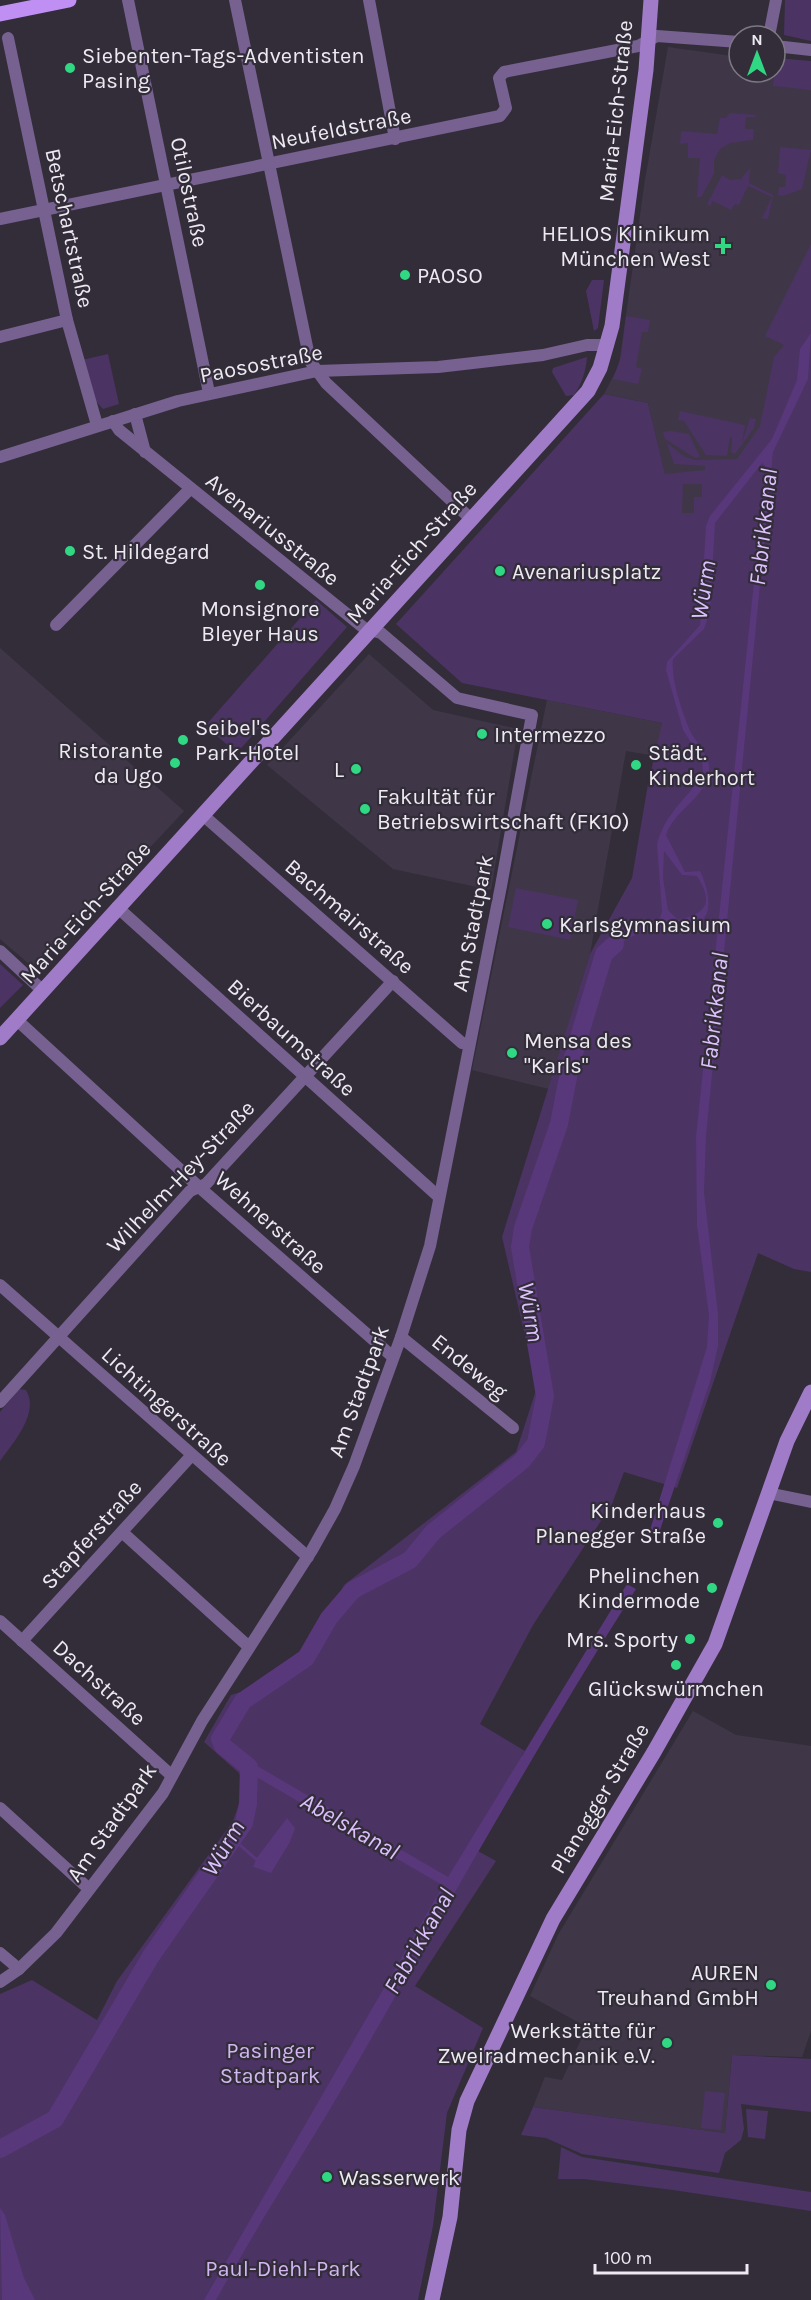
<svg xmlns="http://www.w3.org/2000/svg" width="811" height="2300" font-family="Karla,sans-serif">
	<style>
		.built { fill: #3f3748 }
		.green { fill: #4b3364; fill-rule: evenodd }
		.water { fill: #59377b; fill-rule: evenodd }
		.lines { fill: none; stroke-linecap: round; stroke-linejoin: round }
		.stream { stroke: #59377b; stroke-width: 3 }
		.canal { stroke: #59377b; stroke-width: 10 }
		.river { stroke: #59377b; stroke-width: 18 }
		.street { stroke: #776191; stroke-width: 12 }
		.secondary { stroke: #a07bc8; stroke-width: 15 }
		.primary { stroke: #bf8ff3; stroke-width: 15 }
		.poi-dot { fill: #30d883; stroke: #332d3a; stroke-width: 2 }
		.labels { text-anchor: middle; stroke-width: 4.5; stroke-linejoin: round; paint-order: stroke }
		.poi-label { font-size: 22px; fill: #edeaf2; stroke: #332d3a; text-anchor: start }
		.street-label { font-size: 22px; fill: #edeaf2; stroke: #332d3a }
		.park-label { font-size: 22px; fill: #d1b6f2; stroke: #332d3a }
		.water-label { font-size: 24px; font-style: italic; fill: #dcc1fd; stroke: #332d3a }
	</style>
	<rect width="100%" height="100%" fill="#332d3a"/>
	<g class="built">
		<polygon points="668,47 739,57 739,72 775,72 775,62 811,67 811,313 768,431 683,551 648,403 604,394 619,365 645,180"/>
		<polygon points="0,648 184,811 36,970 0,939"/>
		<polygon points="369,654 433,710 518,729 491,890 393,869 267,765"/>
		<polygon points="547,700 662,723 656,756 626,751 590,954 549,1089 472,1070"/>
		<polygon points="693,1711 736,1735 811,1746 811,2031 802,2057 732,2055 725,2133 533,2107 545,2077 562,2080 587,2027 530,1996 558,1935"/>
	</g>
	<g class="green">
		<polygon points="785,0 811,0 811,41 784,35"/>
		<polygon points="776,58 811,61 811,90 773,86"/>
		<polygon points="730,113 756,115 755,117 746,117 745,129 754,129 753,140 730,143 720,149 714,160 714,174 701,197 697,197 700,158 688,158 688,143 680,144 681,131 717,134 720,118 726,118"/>
		<polygon points="780,147 811,150 802,189 783,196 778,195 779,187 785,187 786,175 778,173"/>
		<polygon points="750,168 749,183 773,195 768,219 762,218 772,197 748,186 739,205 735,204 731,210 713,201 710,206 707,204 722,175 730,180 741,179"/>
		<path d="M811,244V1272L794,1269L758,1253L677,1488L624,1472L612,1504L533,1625L480,1724L525,1751L522,1755L532,1759L478,1851L496,1861L415,1986L483,2028L447,2113L433,2226L418,2300H0V1994L32,1980L97,2020L117,1981L233,1821L245,1787L239,1773L204,1742L231,1695L295,1675L344,1585L516,1452L537,1387L502,1237L590,954L632,878L648,784L662,723L462,683L396,624L604,394L648,403L665,474L705,470V466L674,464L667,443L685,457L695,460L737,459L760,426L774,357L784,345L765,336ZM683,484H702V497H694V513H682Z"/>
		<polygon points="592,280 604,280 598,328 594,331 586,291"/>
		<polygon points="626,316 650,320 648,332 642,332 636,367 642,369 638,384 613,379 621,357"/>
		<polygon points="108,354 119,404 103,409 93,398 82,360"/>
		<path d="M587,357C586,371 582,383 574,395L566,396L552,372L553,368Z"/>
		<polygon points="680,411 745,425 742,443 750,418 756,419 754,428 735,454 731,452 732,438 730,437 727,456 706,455 684,421 678,420"/>
		<polygon points="671,431 689,434 700,457 695,458 665,439 663,432"/>
		<polygon points="316,600 347,627 237,753 205,726"/>
		<polygon points="516,888 578,900 570,940 508,927"/>
		<polygon points="0,964 23,985 0,1008"/>
		<path d="M19,1389L26,1390C40,1413 13,1443 0,1461V1412Z"/>
		<polygon points="732,2055 811,2059 811,2112 741,2104 744,2129 741,2140 725,2153 719,2173 582,2154 546,2138 521,2135 533,2107 725,2133"/>
		<polygon points="705,2091 725,2093 721,2130 701,2128"/>
		<polygon points="746,2109 768,2111 765,2139 748,2137"/>
		<polygon points="561,2147 582,2157 811,2192 811,2211 673,2190 584,2179 558,2179"/>
	</g>
	<g class="water">
		<path d="M811,333L808,379L773,452L706,1136L704,1192L718,1314V1346L710,1382L658,1536L649,1533L707,1347L709,1315L697,1225L696,1137L766,467L762,463L715,523L710,612L704,629L673,659C671,680 681,707 688,726C694,743 714,756 708,776C702,800 674,811 666,835L685,872L700,871C706,882 714,909 703,919C697,923 687,923 680,923C650,927 621,935 605,962L599,961C611,935 637,929 660,918L662,911L657,844C665,813 687,799 703,774L702,759L683,730L666,670L667,662L700,625L706,526L710,516L772,439L797,380L800,349ZM664,851L682,875L697,876C714,903 707,913 678,920L668,910L663,878Z"/>
		<path d="M627,1584L636,1589C541,1738 455,1893 367,2046C318,2132 264,2214 216,2300H204L448,1877Z"/>
		<polygon points="287,1818 295,1828 290,1842 271,1873 253,1867 256,1859"/>
		<polygon points="0,2208 5,2215 24,2278 35,2300 2,2300"/>
	</g>
	<g class="lines">
		<polyline class="stream" points="233,1839 256,1859 259,1859"/>
		<polyline class="canal" points="249,1767 452,1885"/>
		<polyline class="river" points="0,2149 55,2119 151,1956 244,1823 248,1804 249,1767 223,1746 220,1739 243,1701 306,1658 329,1618 353,1590 410,1560 433,1532 522,1461 536,1443 545,1396 520,1247 523,1228 559,1124 570,1067 604,954 615,944"/>
		<g class="street">
			<polyline points="128,0 209,393"/>
			<polyline points="235,0 310,361 326,383 471,519"/>
			<polyline points="369,0 395,139"/>
			<polyline points="769,36 776,0"/>
			<polyline points="8,38 67,320 97,425"/>
			<polyline points="775,46 811,50"/>
			<polyline points="0,219 500,116 506,108 499,78 504,72 638,46 657,36 739,42"/>
			<polyline points="0,337 67,320"/>
			<polyline points="135,414 145,452"/>
			<polyline points="0,457 178,401 317,371 438,367 543,355 587,345 608,345"/>
			<polyline points="56,625 190,489"/>
			<polyline points="204,816 462,1043 469,1044"/>
			<polyline points="117,907 439,1197"/>
			<polyline points="0,951 43,991"/>
			<polyline points="17,1020 199,1187 393,1357"/>
			<polyline points="0,1285 308,1557"/>
			<polyline points="401,1337 513,1428"/>
			<polyline points="0,1402 190,1191 206,1184 393,981"/>
			<polyline points="768,1493 811,1502"/>
			<polyline points="122,1532 249,1647"/>
			<polyline points="0,1621 171,1775"/>
			<polyline points="22,1641 191,1456"/>
			<polyline points="0,1808 89,1889"/>
			<polyline points="0,1953 19,1969"/>
			<polyline points="0,1982 19,1969 56,1933 163,1793 202,1721 312,1550 335,1509 354,1466 401,1337 430,1246 501,886 532,715 457,698 381,633 364,628 119,430 113,421"/>
		</g>
		<g class="secondary">
			<polyline points="0,1038 588,391 600,368 612,326 646,70 651,0"/>
			<polyline points="432,2300 450,2217 459,2130 467,2101 553,1919 654,1752 715,1644 787,1441 811,1392"/>
		</g>
		<polyline class="primary" points="0,14 69,0"/>
	</g>
	<g class="poi-dot">
		<circle cx="70" cy="68" r="6"/>
		<path d="M720 237h6v6h6v6h-6v6h-6v-6h-6v-6h6z"/>
		<circle cx="405" cy="275" r="6"/>
		<circle cx="70" cy="551" r="6"/>
		<circle cx="500" cy="571" r="6"/>
		<circle cx="260" cy="585" r="6"/>
		<circle cx="482" cy="734" r="6"/>
		<circle cx="183" cy="740" r="6"/>
		<circle cx="175" cy="763" r="6"/>
		<circle cx="636" cy="765" r="6"/>
		<circle cx="356" cy="769" r="6"/>
		<circle cx="365" cy="809" r="6"/>
		<circle cx="547" cy="924" r="6"/>
		<circle cx="512" cy="1053" r="6"/>
		<circle cx="718" cy="1523" r="6"/>
		<circle cx="712" cy="1588" r="6"/>
		<circle cx="690" cy="1639" r="6"/>
		<circle cx="676" cy="1665" r="6"/>
		<circle cx="771" cy="1985" r="6"/>
		<circle cx="667" cy="2043" r="6"/>
		<circle cx="327" cy="2177" r="6"/>
	</g>
	<g class="labels">
		<g class="poi-label">
			<text x="82" y="63">Siebenten-Tags-Adventisten<tspan x="82" dy="25">Pasing</tspan></text>
			<text x="710" y="241" text-anchor="end">HELIOS Klinikum<tspan x="710" dy="25">München West</tspan></text>
			<text x="417" y="283">PAOSO</text>
			<text x="82" y="559">St. Hildegard</text>
			<text x="512" y="579">Avenariusplatz</text>
			<text x="260" y="616" text-anchor="middle">Monsignore<tspan x="260" dy="25">Bleyer Haus</tspan></text>
			<text x="195" y="735">Seibel's<tspan x="195" dy="25">Park-Hotel</tspan></text>
			<text x="494" y="742">Intermezzo</text>
			<text x="163" y="758" text-anchor="end">Ristorante<tspan x="163" dy="25">da Ugo</tspan></text>
			<text x="648" y="760">Städt.<tspan x="648" dy="25">Kinderhort</tspan></text>
			<text x="344" y="777" text-anchor="end">L</text>
			<text x="377" y="804">Fakultät für<tspan x="377" dy="25">Betriebswirtschaft (FK10)</tspan></text>
			<text x="559" y="932">Karlsgymnasium</text>
			<text x="524" y="1048">Mensa des<tspan x="524" dy="25">"Karls"</tspan></text>
			<text x="706" y="1518" text-anchor="end">Kinderhaus<tspan x="706" dy="25">Planegger Straße</tspan></text>
			<text x="700" y="1583" text-anchor="end">Phelinchen<tspan x="700" dy="25">Kindermode</tspan></text>
			<text x="678" y="1647" text-anchor="end">Mrs. Sporty</text>
			<text x="676" y="1696" text-anchor="middle">Glückswürmchen</text>
			<text x="759" y="1980" text-anchor="end">AUREN<tspan x="759" dy="25">Treuhand GmbH</tspan></text>
			<text x="655" y="2038" text-anchor="end">Werkstätte für<tspan x="655" dy="25">Zweiradmechanik e.V.</tspan></text>
			<text x="339" y="2185">Wasserwerk</text>
		</g>
		<g class="street-label">
			<text transform="translate(615 111) rotate(-84)" y="8">Maria-Eich-Straße</text>
			<text transform="translate(341 128) rotate(-11)" y="8">Neufeldstraße</text>
			<text transform="translate(190 192) rotate(78)" y="8">Otilostraße</text>
			<text transform="translate(70 228) rotate(78)" y="8">Betschartstraße</text>
			<text transform="translate(261 363) rotate(-11)" y="8">Paosostraße</text>
			<text transform="translate(273 529) rotate(39)" y="8">Avenariusstraße</text>
			<text transform="translate(411 552) rotate(-48)" y="8">Maria-Eich-Straße</text>
			<text transform="translate(85 912) rotate(-48)" y="8">Maria-Eich-Straße</text>
			<text transform="translate(350 916) rotate(41)" y="8">Bachmairstraße</text>
			<text transform="translate(472 923) rotate(-79)" y="8">Am Stadtpark</text>
			<text transform="translate(292 1037) rotate(42)" y="8">Bierbaumstraße</text>
			<text transform="translate(180 1176) rotate(-46)" y="8">Wilhelm-Hey-Straße</text>
			<text transform="translate(271 1222) rotate(42)" y="8">Wehnerstraße</text>
			<text transform="translate(470 1366) rotate(39)" y="8">Endeweg</text>
			<text transform="translate(358 1391) rotate(-70)" y="8">Am Stadtpark</text>
			<text transform="translate(167 1406) rotate(42)" y="8">Lichtingerstraße</text>
			<text transform="translate(91 1534) rotate(-48)" y="8">Stapferstraße</text>
			<text transform="translate(100 1682) rotate(42)" y="8">Dachstraße</text>
			<text transform="translate(599 1798) rotate(-59)" y="8">Planegger Straße</text>
			<text transform="translate(111 1822) rotate(-55)" y="8">Am Stadtpark</text>
		</g>
		<g class="park-label">
			<text x="270" y="2058">Pasinger<tspan x="270" dy="25">Stadtpark</tspan></text>
			<text x="283" y="2276">Paul-Diehl-Park</text>
		</g>
		<g class="water-label">
			<text transform="translate(763 527) rotate(-84)" y="8">Fabrikkanal</text>
			<text transform="translate(703 590) rotate(-81)" y="8">Würm</text>
			<text transform="translate(714 1011) rotate(-84)" y="8">Fabrikkanal</text>
			<text transform="translate(531 1312) rotate(80)" y="8">Würm</text>
			<text transform="translate(350 1826) rotate(30)" y="8">Abelskanal</text>
			<text transform="translate(223 1848) rotate(-59)" y="8">Würm</text>
			<text transform="translate(419 1941) rotate(-60)" y="8">Fabrikkanal</text>
		</g>
	</g>
	<g transform="translate(757 54)"><circle r="28" fill="#332d3a" stroke="#7d7984" stroke-width="1.5"/>
	<path d="M0-4.5L10 22L0 15L-10 22Z" fill="#30d883"/>
	<text y="-9" font-size="16" font-weight="bold" text-anchor="middle" fill="#edeaf2">N</text>
	</g>
	<path d="M595 2264v9h152v-9" fill="none" stroke="#edeaf2" stroke-width="3"/>
	<text x="604" y="2264" font-size="18" fill="#edeaf2" stroke="#332d3a" stroke-width="4.5" paint-order="stroke">100 m</text>
</svg>
